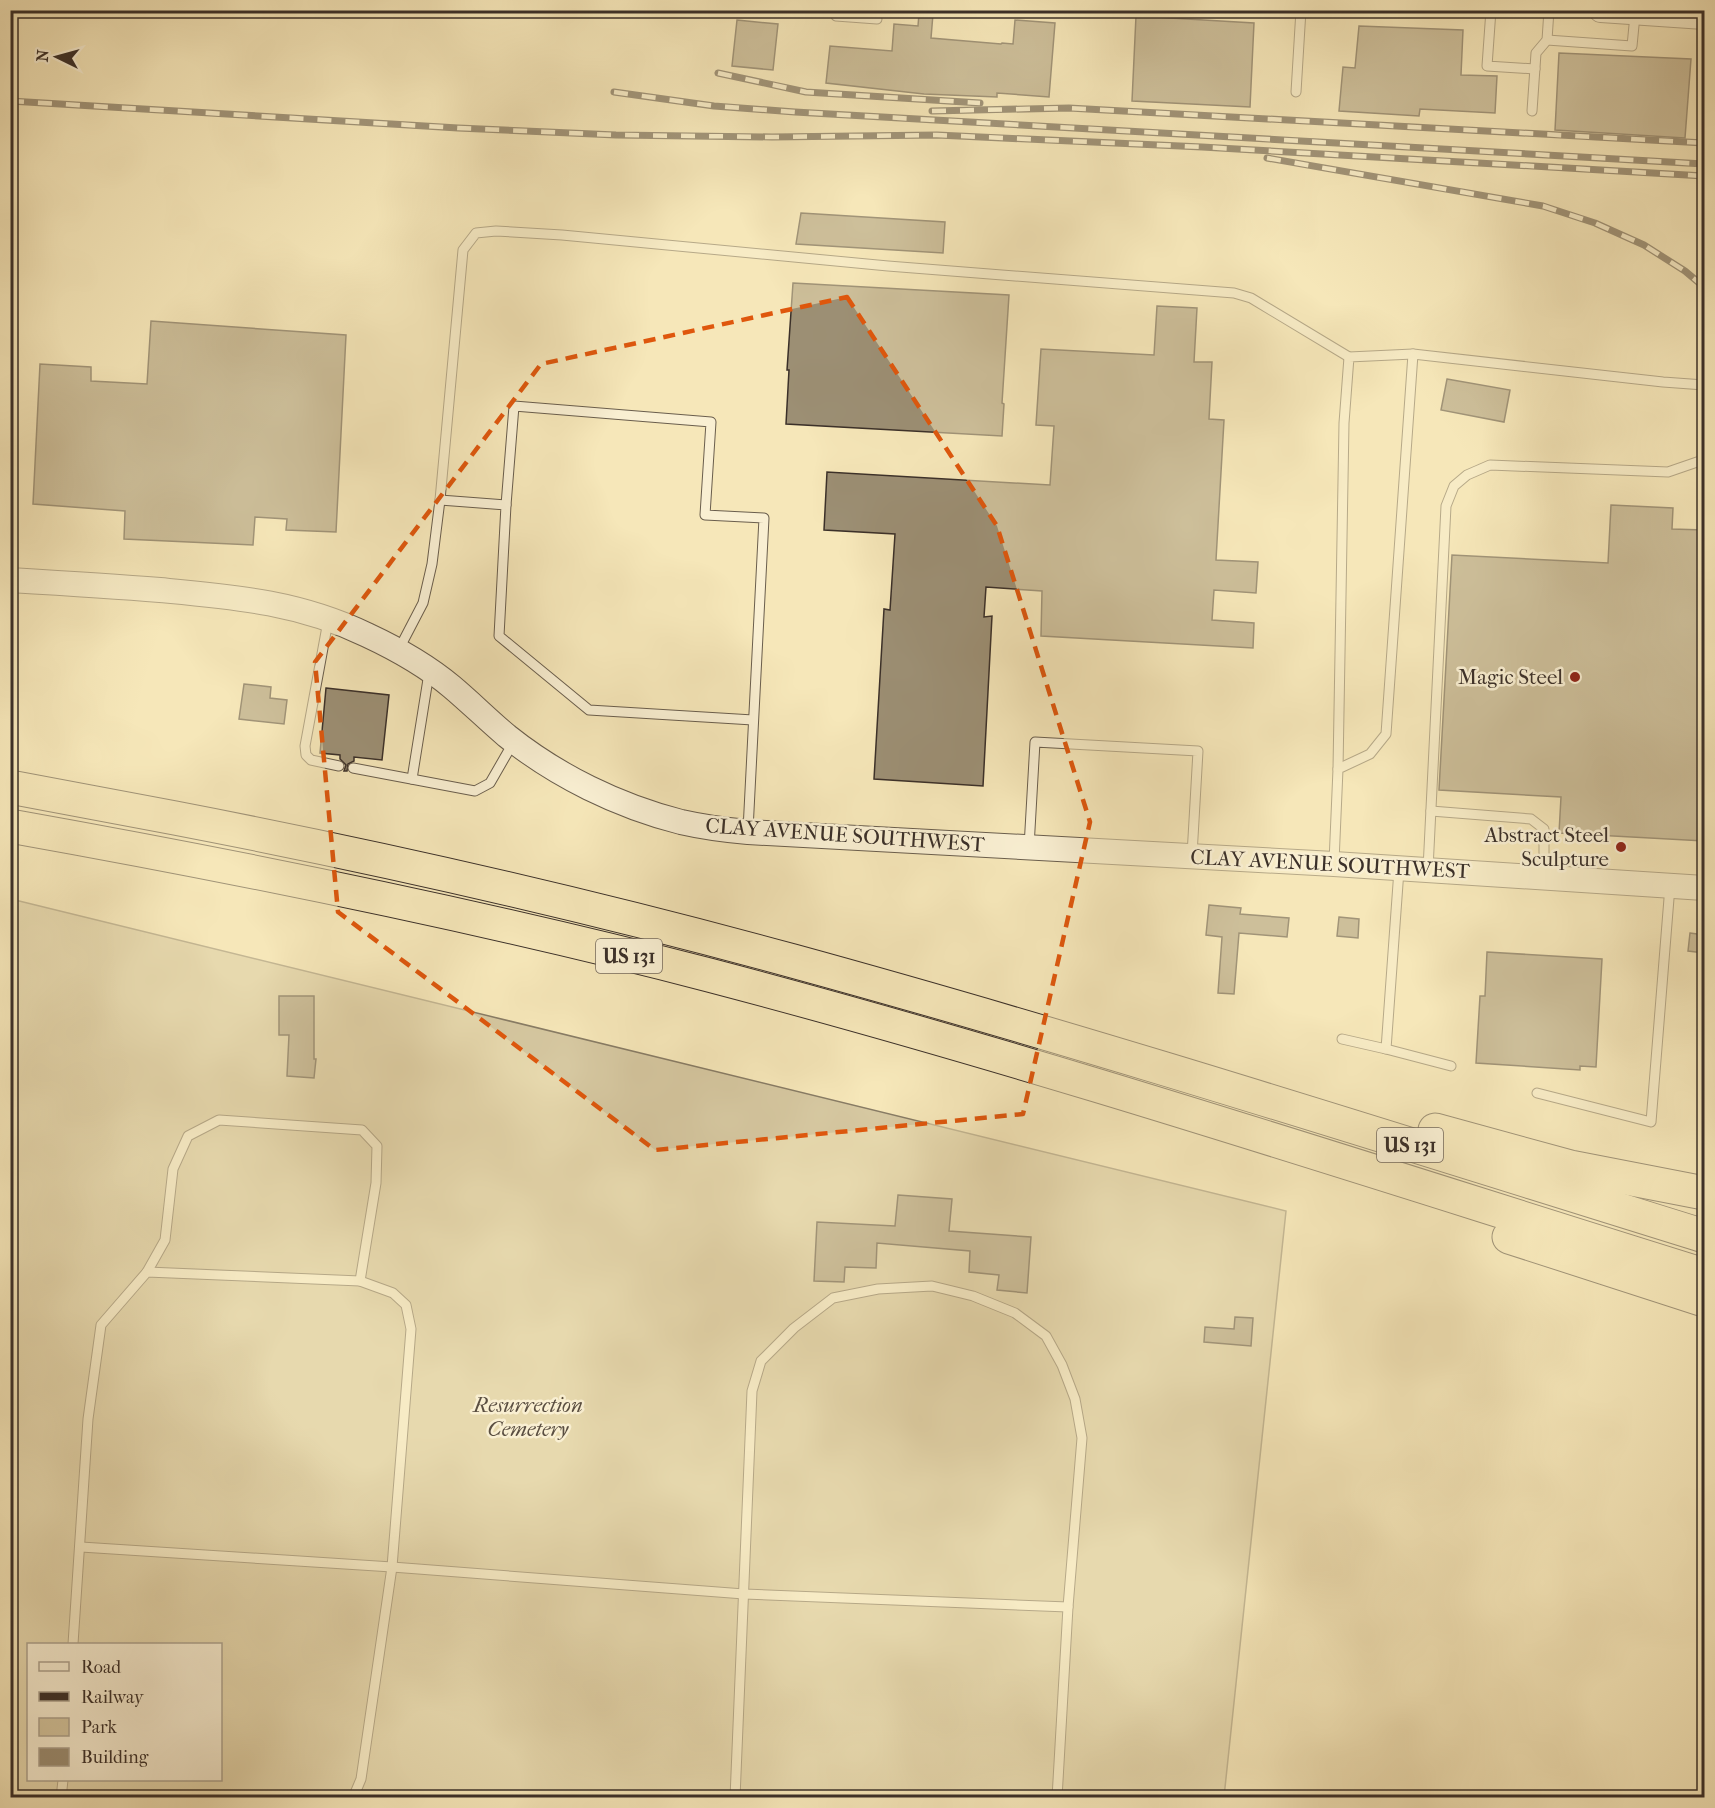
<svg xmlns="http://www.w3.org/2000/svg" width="1715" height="1808" font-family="'IM FELL French Canon',serif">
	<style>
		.green { fill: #d6c8a1; stroke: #887c65; stroke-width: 1.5; fill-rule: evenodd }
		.building { fill: #9c8f74; stroke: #3b3029; stroke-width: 1.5 }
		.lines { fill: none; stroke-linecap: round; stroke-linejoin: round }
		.service-casing { stroke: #6a5e4d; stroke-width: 11 }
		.tertiary-casing { stroke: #6a5e4d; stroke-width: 26 }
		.motorway-casing { stroke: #3b3029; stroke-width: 35 }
		.service { stroke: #f9efd2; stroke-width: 9 }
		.tertiary { stroke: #f9efd2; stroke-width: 24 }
		.motorway { stroke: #f6e7b9; stroke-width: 33 }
		.rail-casing { stroke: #3b3029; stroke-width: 7 }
		.rail { stroke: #f9efd2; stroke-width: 4.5; stroke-dasharray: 14; stroke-linecap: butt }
		.marked { fill: none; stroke: #df570d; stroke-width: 4.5; stroke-dasharray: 12 8; stroke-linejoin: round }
		.poi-dot { fill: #8f2418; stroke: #f9efd2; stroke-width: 2 }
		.labels { text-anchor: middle; stroke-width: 5; stroke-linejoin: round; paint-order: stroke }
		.shield { fill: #f9efd2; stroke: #74695c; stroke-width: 1.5 }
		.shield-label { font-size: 20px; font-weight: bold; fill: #3b3029 }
		.poi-label { font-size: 21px; fill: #3b3029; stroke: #f9efd2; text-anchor: end }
		.street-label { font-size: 21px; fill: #3b3029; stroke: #f9efd2 }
		.park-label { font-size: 21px; font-style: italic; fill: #5a4e41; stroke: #f9efd2 }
	</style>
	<rect width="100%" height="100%" fill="#f6e7b9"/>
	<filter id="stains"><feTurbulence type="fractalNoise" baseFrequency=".00333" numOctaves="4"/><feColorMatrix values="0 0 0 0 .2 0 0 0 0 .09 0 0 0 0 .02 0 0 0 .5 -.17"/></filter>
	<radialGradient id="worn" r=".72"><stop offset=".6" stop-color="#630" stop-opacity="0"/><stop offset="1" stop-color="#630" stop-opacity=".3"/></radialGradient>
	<path class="green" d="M11,899L1286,1211L1224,1797L11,1798ZM28,1644H220V1780H28Z"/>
	<g class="building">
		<polygon points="919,13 933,14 931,38 1001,44 1002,43 1013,44 1015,20 1055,23 1049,97 997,93 997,97 924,94 826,83 830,46 892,51 894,24 918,26"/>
		<polygon points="1136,16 1254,23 1250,107 1132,101"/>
		<polygon points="737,20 778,24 773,70 732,66"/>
		<polygon points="1359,26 1463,30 1461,75 1497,76 1495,113 1420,109 1419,116 1339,111 1343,67 1355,68"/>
		<polygon points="1559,53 1691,59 1685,138 1555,130"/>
		<polygon points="801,213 945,222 943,253 796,244"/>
		<polygon points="793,283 1009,295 1002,403 1004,404 1002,436 786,424 789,370 787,370"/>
		<polygon points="1157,306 1197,308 1194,362 1212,362 1209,419 1224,420 1216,560 1258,562 1256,593 1214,590 1212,620 1254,623 1253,648 1041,636 1042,591 986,587 984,617 992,616 983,786 874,779 884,609 890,610 895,534 824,530 827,472 1050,485 1054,426 1036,425 1041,349 1154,355"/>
		<polygon points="151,321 346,335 336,532 286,530 287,519 255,517 253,545 124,539 125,511 33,504 40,364 91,367 91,381 147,384"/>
		<polygon points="1447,379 1510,390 1504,422 1441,410"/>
		<polygon points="1611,505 1673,508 1672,529 1704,530 1704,841 1559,833 1561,797 1439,790 1452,555 1608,563"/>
		<polygon points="244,684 271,687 270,698 287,700 284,724 239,719"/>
		<polygon points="326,688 389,695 382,760 354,757 354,761 348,764 347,771 344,771 346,765 340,759 340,755 320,753"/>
		<polygon points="1209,905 1241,908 1240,914 1289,918 1287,937 1239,933 1234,994 1218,993 1222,937 1206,935"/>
		<polygon points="1339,917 1359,919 1358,938 1337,936"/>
		<polygon points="1690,933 1704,935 1704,953 1688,951"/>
		<polygon points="1487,952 1602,959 1596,1067 1580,1066 1580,1070 1476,1063 1480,996 1485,996"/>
		<polygon points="279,996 314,996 314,1059 316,1059 314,1078 287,1076 289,1035 279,1035"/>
		<polygon points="898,1195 952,1199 949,1231 1031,1237 1027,1293 997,1290 999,1275 969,1272 970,1251 877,1243 876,1268 845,1267 844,1282 814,1281 817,1222 895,1226"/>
		<polygon points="1235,1317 1253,1318 1251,1346 1204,1342 1205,1327 1234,1329"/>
	</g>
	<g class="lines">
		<defs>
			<g id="service">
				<polyline points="837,10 836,16 877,19"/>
				<polyline points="1491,10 1487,66 1535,69"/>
				<polyline points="1547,40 1632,46 1635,15"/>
				<polyline points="1296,92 1301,10"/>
				<polyline points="1532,111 1536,53 1547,40 1549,10"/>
				<polyline points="440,500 506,505 499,636 589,710 753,720"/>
				<polyline points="506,505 514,406 711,422 705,515 764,518 748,830"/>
				<polyline points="328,621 305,746 306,755 311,760 339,766"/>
				<polyline points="398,651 423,603 432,564 440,500 463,250 476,233 496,231 562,235 888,266 1234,293 1251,298 1349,357"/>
				<polyline points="353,768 475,791 490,783 513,743"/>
				<polyline points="1338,769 1344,423 1349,357 1413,354 1663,382 1704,385"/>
				<polyline points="412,779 429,673"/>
				<polyline points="1431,811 1531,819 1544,829 1544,877"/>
				<polyline points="1029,847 1035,742 1198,751 1192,855"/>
				<polyline points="1334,862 1338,769 1370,754 1386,734 1413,354"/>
				<polyline points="1428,869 1446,506 1454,486 1467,475 1490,465 1668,472 1700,461 1704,455"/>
				<polyline points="1399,870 1386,1049 1451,1066"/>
				<polyline points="1342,1039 1386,1049"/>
				<polyline points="1537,1093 1651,1122 1670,886"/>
				<polyline points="147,1272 165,1240 173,1169 188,1136 219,1120 362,1130 377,1146 376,1183 360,1281"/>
				<polyline points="81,1547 392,1567 744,1594 1068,1607"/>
				<polyline points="73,1644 88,1419 101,1325 147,1272 360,1281 393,1293 406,1305 411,1329 392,1567 361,1779 353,1798"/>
				<polyline points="61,1798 63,1780"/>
				<polyline points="735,1798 752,1391 761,1361 794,1328 833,1298 878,1289 932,1286 973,1296 1015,1313 1046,1336 1062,1365 1075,1399 1082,1438 1068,1607 1057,1798"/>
			</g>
			<g id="tertiary">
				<polyline points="1601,10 1704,17"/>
				<path d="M10,580C60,583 110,586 160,590C234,597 299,602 367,635C397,649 427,666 452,687C471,703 488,720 507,736C557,776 618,806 681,822C703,827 725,830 748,832L1334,864L1704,888"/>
			</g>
			<g id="motorway">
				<path d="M10,787C65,797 120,808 175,818C383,858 589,905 793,961C1099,1045 1401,1142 1704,1236"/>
				<path d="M10,826C245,868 478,915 709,975C1044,1063 1373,1172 1704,1275"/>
				<polyline points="1435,1130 1570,1167 1704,1193"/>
				<polyline points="1509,1237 1704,1300"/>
			</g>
		</defs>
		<use href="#service" class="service-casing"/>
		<use href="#tertiary" class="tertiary-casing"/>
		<use href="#motorway" class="motorway-casing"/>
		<use href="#service" class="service"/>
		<use href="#tertiary" class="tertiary"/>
		<use href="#motorway" class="motorway"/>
		<defs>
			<g id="rail">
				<polyline points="718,73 806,92 980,103"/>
				<polyline points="614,92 714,106 795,112 1704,164"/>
				<polyline points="10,101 458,128 616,135 772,137 937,135 1202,147 1704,176"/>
				<polyline points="932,111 1069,108 1704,143"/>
				<polyline points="1267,158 1543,206 1595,223 1644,245 1685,271 1704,287"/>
			</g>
		</defs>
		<use href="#rail" class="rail-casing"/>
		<use href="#rail" class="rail"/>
	</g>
	<path d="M0 0H1715V1808H0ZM847,297L997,526L1090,822L1023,1114L655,1150L338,912L315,662L541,364Z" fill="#f6e7b9" fill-opacity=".55" fill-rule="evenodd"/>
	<path class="marked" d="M847,297L997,526L1090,822L1023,1114L655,1150L338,912L315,662L541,364Z"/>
	<g class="poi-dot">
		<circle cx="1575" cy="677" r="6"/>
		<circle cx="1621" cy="847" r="6"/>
	</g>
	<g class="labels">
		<g class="shield">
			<rect x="596" y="939" width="66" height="34" rx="4.5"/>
			<rect x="1377" y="1128" width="66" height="34" rx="4.5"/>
		</g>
		<g class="shield-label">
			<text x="629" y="963">US 131</text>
			<text x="1410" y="1152">US 131</text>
		</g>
		<g class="poi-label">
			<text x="1563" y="684">Magic Steel</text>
			<text x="1609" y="842">Abstract Steel<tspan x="1609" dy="24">Sculpture</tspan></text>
		</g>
		<g class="street-label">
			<text transform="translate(845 835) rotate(4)" y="7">CLAY AVENUE SOUTHWEST</text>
			<text transform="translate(1330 864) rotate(3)" y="7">CLAY AVENUE SOUTHWEST</text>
		</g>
		<g class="park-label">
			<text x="528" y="1412">Resurrection<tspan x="528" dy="24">Cemetery</tspan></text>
		</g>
	</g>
	<rect width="1715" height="1808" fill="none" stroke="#f6e7b9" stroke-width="36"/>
	<rect x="12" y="12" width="1691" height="1784" fill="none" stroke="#3b3029" stroke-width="3"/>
	<rect x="18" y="18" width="1679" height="1772" fill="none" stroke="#3b3029" stroke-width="1.5"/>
	<rect x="27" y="1643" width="195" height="138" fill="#f9efd2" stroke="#ada38e" stroke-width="1.5"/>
	<rect x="39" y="1662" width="30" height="9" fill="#f9efd2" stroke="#ada38e" stroke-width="1.5"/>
	<text x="81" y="1673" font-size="18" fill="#3b3029">Road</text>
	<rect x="39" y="1692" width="30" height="9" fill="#3b3029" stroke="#ada38e" stroke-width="1.5"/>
	<text x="81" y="1703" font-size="18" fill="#3b3029">Railway</text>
	<rect x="39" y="1718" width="30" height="18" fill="#d6c8a1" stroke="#ada38e" stroke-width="1.5"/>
	<text x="81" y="1733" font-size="18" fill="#3b3029">Park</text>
	<rect x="39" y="1748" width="30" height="18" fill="#9c8f74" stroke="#ada38e" stroke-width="1.5"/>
	<text x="81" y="1763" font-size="18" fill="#3b3029">Building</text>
	<g transform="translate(57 57) rotate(275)" stroke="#f9efd2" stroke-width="4.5" paint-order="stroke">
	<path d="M0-4.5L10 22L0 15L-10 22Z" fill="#3b3029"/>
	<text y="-9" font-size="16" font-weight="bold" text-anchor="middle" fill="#3b3029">N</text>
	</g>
	<rect width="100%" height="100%" filter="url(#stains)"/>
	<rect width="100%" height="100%" fill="url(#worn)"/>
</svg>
